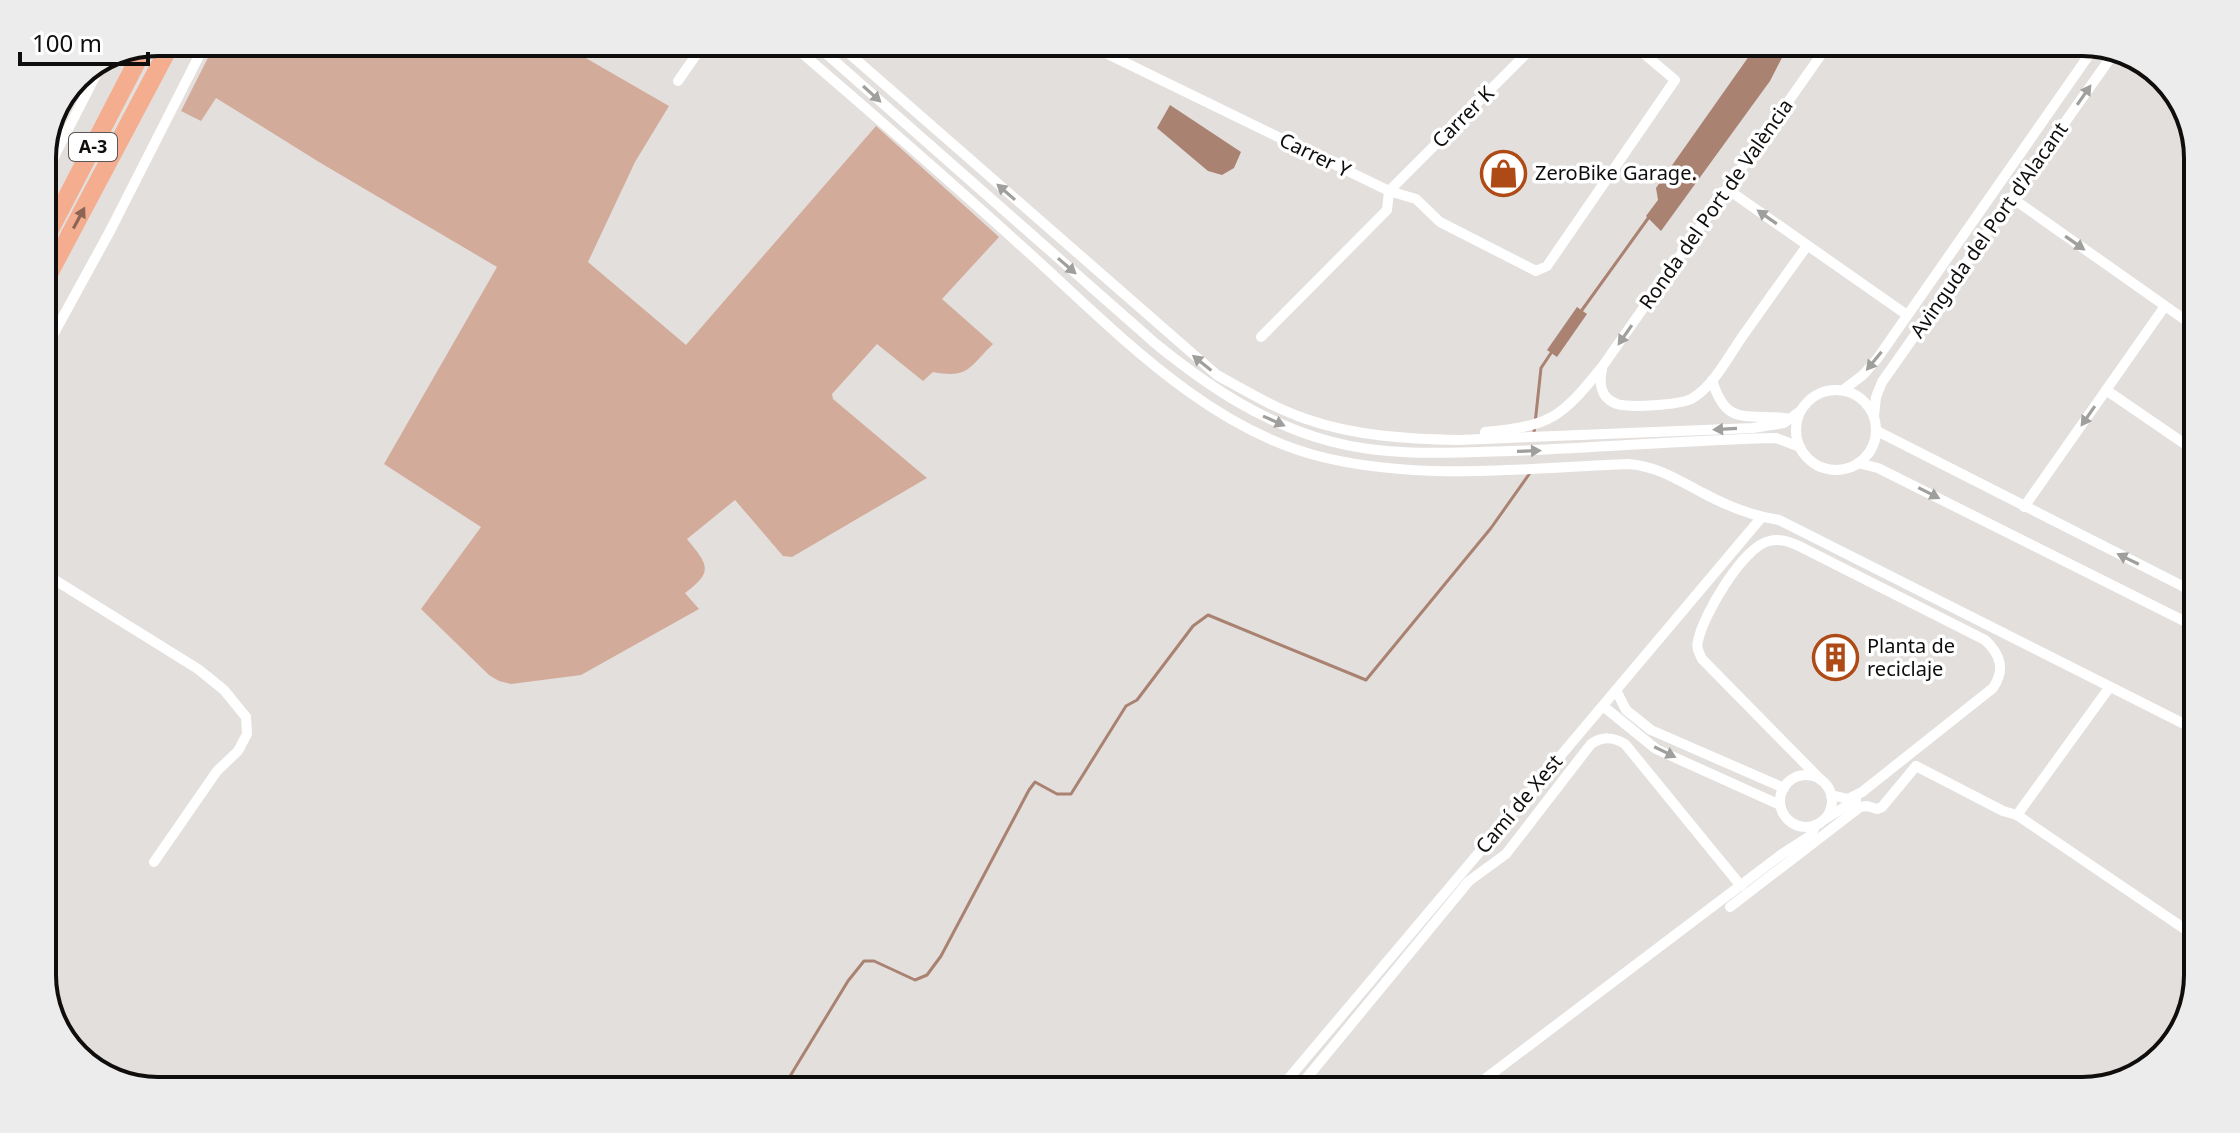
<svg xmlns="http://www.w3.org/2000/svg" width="2240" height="1133" font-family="'Noto Sans',sans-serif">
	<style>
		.green { fill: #d3ab9a }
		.water { fill: #aa8272 }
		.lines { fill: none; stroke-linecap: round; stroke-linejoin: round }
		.stream { stroke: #aa8272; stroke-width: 3 }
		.minor { stroke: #fff; stroke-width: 10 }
		.motorway { stroke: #f4ad8f; stroke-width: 18 }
		.oneway { fill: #9f9f9e }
		.oneway2 { fill: #8d6554 }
		.labels { text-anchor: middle; stroke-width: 7; stroke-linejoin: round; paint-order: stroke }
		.shield { fill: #fff; stroke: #585656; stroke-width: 2 }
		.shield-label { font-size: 18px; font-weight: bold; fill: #100e0d }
		.street-label { font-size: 20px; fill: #100e0d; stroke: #fff }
		.poi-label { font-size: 20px; fill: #100e0d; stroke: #fff; text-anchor: start }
		.rim { fill: none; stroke: #100e0d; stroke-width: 4 }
	</style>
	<rect width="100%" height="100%" fill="#e3dfdc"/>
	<path class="green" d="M216,42H558L669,106L635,162L588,262L686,345L876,126L999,237L942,299L993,344C969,367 969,379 933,372L923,381L877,344L832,394L833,399L927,478L792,557L783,556L735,500L687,539C707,564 715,571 685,593L699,609L581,675L511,684L499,681L489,675L421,609L481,527L384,464L497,267L319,162L216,98L201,121L181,111Z"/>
	<g class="water">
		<polygon points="1759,42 1790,42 1770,81 1661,231 1646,216 1658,200 1656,188"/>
		<polygon points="1170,105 1241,152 1234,168 1222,175 1208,171 1157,128"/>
		<polygon points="1577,307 1587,314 1557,357 1547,350"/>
	</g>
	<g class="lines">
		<g class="stream">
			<polyline points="1582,310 1649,217"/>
			<polyline points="1534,433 1541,368 1551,353"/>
			<polyline points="781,1091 848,981 864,961 874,961 915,980 927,975 941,956 1029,790 1035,782 1057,794 1071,794 1126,706 1137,700 1193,626 1208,615 1366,680 1491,528 1530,473"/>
		</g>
		<g class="minor">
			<path d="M789,42C866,108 942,174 1017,242C1108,323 1204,430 1326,458C1425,481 1528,468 1628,464C1657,466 1678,480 1703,493C1727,506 1752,516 1779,520L2198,731"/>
			<path d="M813,42L1156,344C1209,387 1263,423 1329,441C1387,457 1450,453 1510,451C1599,448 1687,440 1776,438L1800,447"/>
			<path d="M836,42L1217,375C1246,391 1274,408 1306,419C1355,436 1407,439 1459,440L1753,428L1784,423L1799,412"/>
			<polyline points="1083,42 1389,191 1416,199 1440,222 1536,271 1547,266 1675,80 1630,42"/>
			<polyline points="678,81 705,42"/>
			<polyline points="42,180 101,65"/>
			<polyline points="1727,189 1907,315"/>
			<polyline points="1389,191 1538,42"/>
			<polyline points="2012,198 2198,329"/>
			<polyline points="1261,337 1387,210 1389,191"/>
			<polyline points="42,355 110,231 206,42"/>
			<path d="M1602,369C1599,384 1600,398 1617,404C1631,408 1678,405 1691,399C1713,387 1728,357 1742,337C1764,306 1785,276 1807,246"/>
			<path d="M1712,380C1726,426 1744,414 1785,418"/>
			<circle cx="1836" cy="430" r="40"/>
			<polyline points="1843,390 1863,375 1877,359 2096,45"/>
			<polyline points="2106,390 2198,453"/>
			<polyline points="1874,416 1876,397 1882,382 2116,50"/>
			<polyline points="1877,431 2198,594"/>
			<path d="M1485,432C1551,426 1561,418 1602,367L1830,42"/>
			<polyline points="1858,463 1878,468 2198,628"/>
			<polyline points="2024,507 2165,306"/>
			<polyline points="42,572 198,669 224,690 246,717 247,734 238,751 217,771 154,862"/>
			<polyline points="2184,587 2198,566"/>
			<polyline points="2109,688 2017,815 2198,938"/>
			<polyline points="1616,690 1626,710 1651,730 1784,788"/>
			<polyline points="1603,706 1656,749 1780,805"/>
			<circle cx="1806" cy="801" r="26"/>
			<path d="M1821,780L1702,659C1699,652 1696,648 1698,641C1703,615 1743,547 1769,541C1780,538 1789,542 1799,546L1985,640C2000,654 2006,669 1993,688L1862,792L1848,799L1831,795"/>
			<polyline points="1825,819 1856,800"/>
			<polyline points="1730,907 1860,807 1867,806 1877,809 1882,807 1916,766 2003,811 2017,815"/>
			<polyline points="1278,1091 1761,518"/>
			<path d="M1296,1091L1469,881L1506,854L1591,744C1603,736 1613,737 1625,744L1741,886"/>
			<polyline points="1469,1091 1782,854 1810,836 1816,825"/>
		</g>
		<g class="motorway">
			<polyline points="42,245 144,48"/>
			<polyline points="42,287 172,42"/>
		</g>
	</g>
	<defs><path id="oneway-solid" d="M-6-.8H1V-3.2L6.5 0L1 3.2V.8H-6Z" transform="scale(2)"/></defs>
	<g class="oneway">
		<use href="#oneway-solid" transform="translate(872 94) rotate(42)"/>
		<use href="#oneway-solid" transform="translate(2084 95) rotate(-55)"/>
		<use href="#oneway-solid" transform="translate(1006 192) rotate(-139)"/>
		<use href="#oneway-solid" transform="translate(1767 217) rotate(-145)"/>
		<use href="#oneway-solid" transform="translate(2075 243) rotate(35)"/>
		<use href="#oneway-solid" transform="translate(1067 266) rotate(41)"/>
		<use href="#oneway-solid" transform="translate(1625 335) rotate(125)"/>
		<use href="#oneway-solid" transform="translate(1874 361) rotate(129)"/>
		<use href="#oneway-solid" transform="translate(1202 363) rotate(-141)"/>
		<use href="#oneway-solid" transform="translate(2088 416) rotate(125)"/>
		<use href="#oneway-solid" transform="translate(1274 421) rotate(24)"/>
		<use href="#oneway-solid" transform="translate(1725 429) rotate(177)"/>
		<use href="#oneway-solid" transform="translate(1529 451) rotate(-2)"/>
		<use href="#oneway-solid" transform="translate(1929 493) rotate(27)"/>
		<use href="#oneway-solid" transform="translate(2128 559) rotate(-154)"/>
		<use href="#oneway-solid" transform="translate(1665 752) rotate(26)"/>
	</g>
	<use class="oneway2" href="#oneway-solid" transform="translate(79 218) rotate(-62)"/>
	<defs>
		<symbol id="shop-ring" viewBox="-11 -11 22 22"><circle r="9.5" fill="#fff" stroke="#ae4a16" stroke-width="1.5"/><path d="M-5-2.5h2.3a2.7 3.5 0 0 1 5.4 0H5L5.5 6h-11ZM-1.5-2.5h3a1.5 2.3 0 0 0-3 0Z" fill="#ae4a16"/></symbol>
		<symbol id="building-ring" viewBox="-11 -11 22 22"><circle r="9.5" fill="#fff" stroke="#ae4a16" stroke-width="1.5"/><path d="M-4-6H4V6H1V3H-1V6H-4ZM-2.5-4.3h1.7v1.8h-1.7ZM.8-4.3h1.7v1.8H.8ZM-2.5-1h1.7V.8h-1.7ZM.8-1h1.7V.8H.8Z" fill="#ae4a16"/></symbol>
	</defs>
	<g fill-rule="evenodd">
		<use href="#shop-ring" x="1478" y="148" width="51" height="51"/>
		<use href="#building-ring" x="1810" y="632" width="51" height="51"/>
	</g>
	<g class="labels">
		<rect class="shield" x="69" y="133" width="48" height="28" rx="6"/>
		<g class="shield-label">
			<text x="93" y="153">A-3</text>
		</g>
		<g class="street-label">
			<text transform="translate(1463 117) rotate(-45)" y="7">Carrer K</text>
			<text transform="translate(1315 155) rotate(26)" y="7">Carrer Y</text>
			<text transform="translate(1716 204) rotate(-55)" y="7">Ronda del Port de València</text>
			<text transform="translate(1989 230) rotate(-55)" y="7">Avinguda del Port d'Alacant</text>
			<text transform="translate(1519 804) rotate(-50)" y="7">Camí de Xest</text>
		</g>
		<g class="poi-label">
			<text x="1535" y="180">ZeroBike Garage.</text>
			<text x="1867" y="653">Planta de<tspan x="1867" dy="23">reciclaje</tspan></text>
		</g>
	</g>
	<path d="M0 0H2240V1133H0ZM158 56H2082A102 102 0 0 1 2184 158V975A102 102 0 0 1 2082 1077H158A102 102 0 0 1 56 975V158A102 102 0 0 1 158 56Z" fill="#ececec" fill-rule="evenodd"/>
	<path class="rim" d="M158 56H2082A102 102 0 0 1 2184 158V975A102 102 0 0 1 2082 1077H158A102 102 0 0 1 56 975V158A102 102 0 0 1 158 56Z"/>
	<path d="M20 52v12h128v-12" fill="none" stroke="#100e0d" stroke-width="4"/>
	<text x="32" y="52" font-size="24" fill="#100e0d" stroke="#ffffff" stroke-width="6" paint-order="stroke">100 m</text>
</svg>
